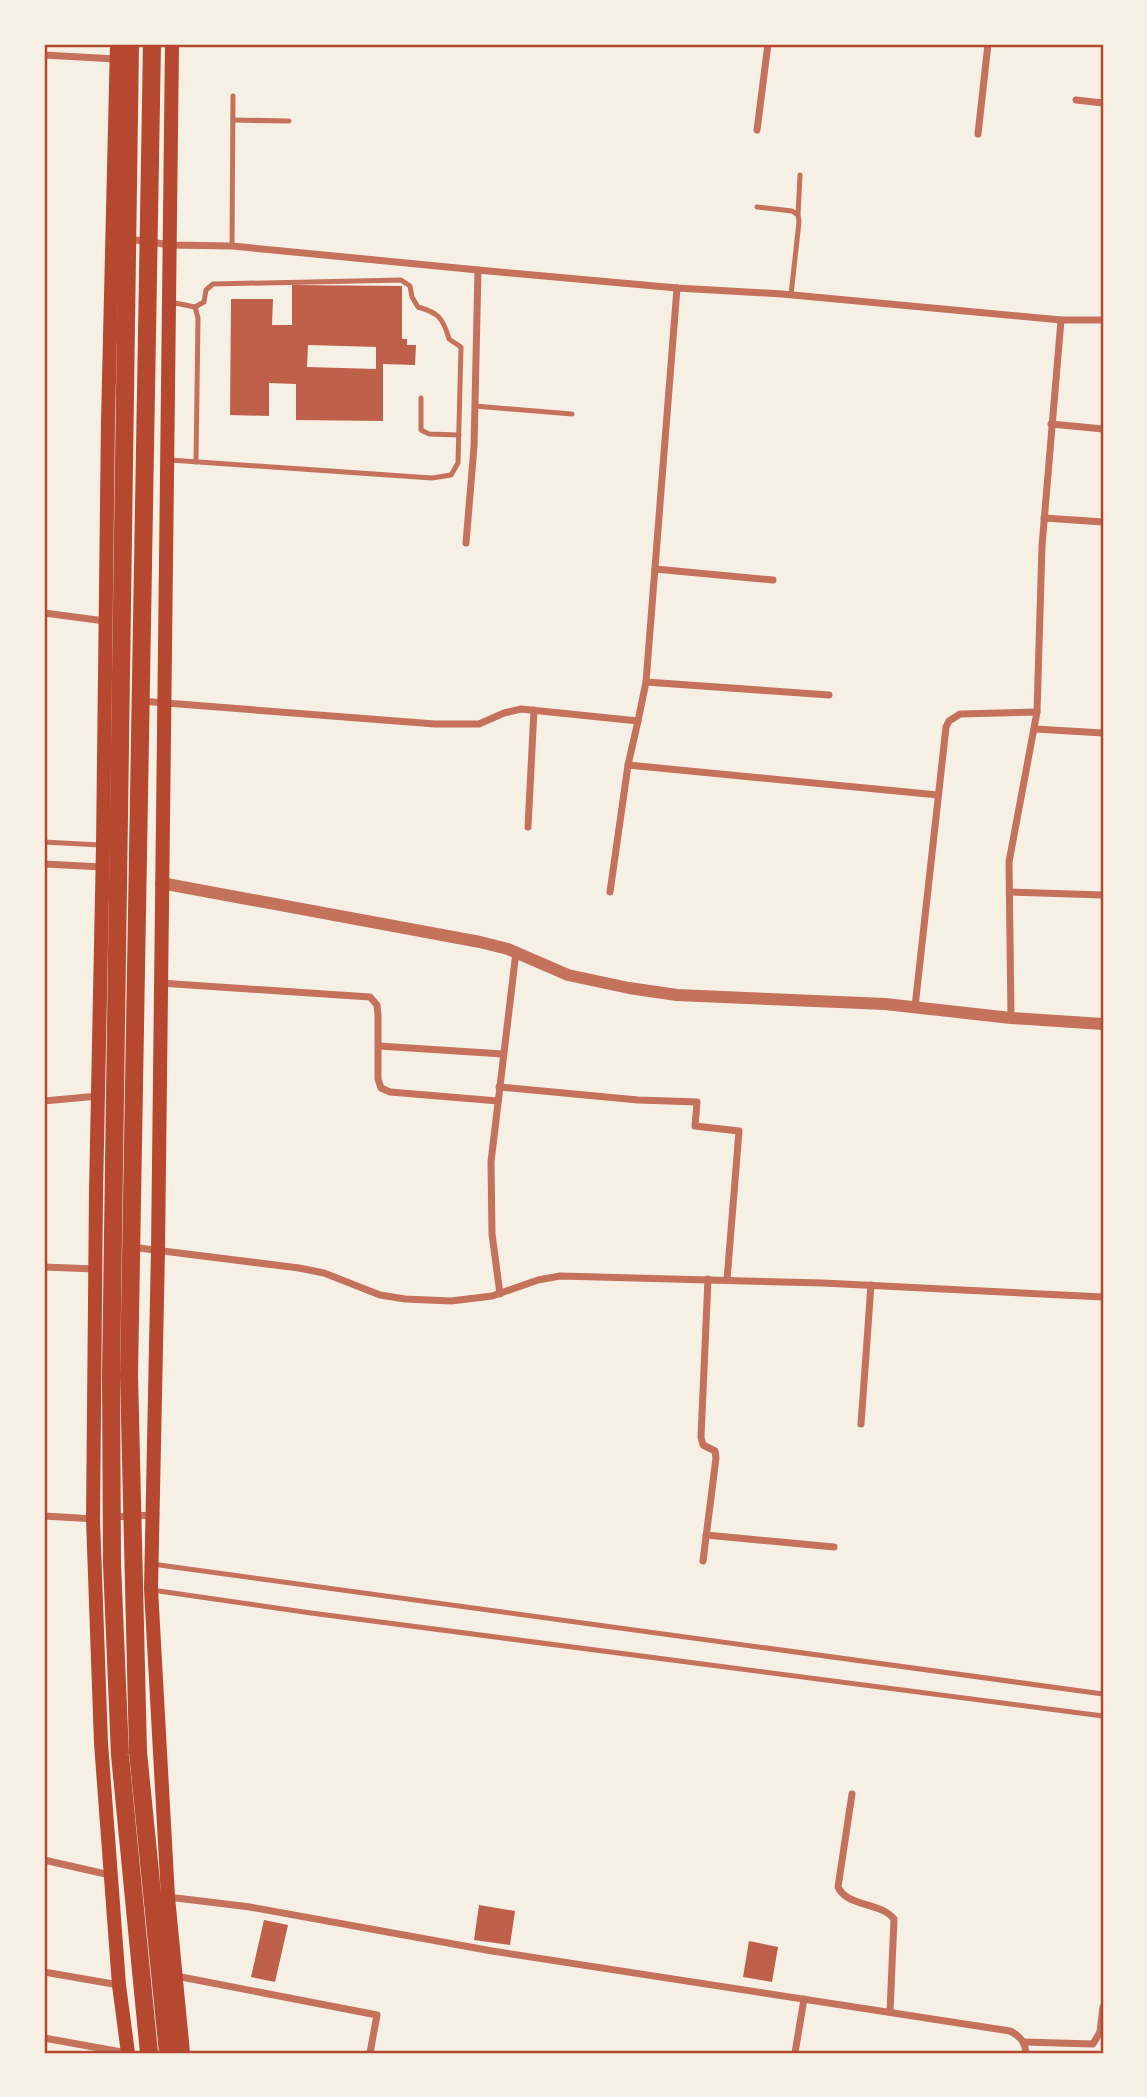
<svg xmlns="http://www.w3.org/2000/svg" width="1147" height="2097" font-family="Cabin,sans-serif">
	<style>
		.building { fill: #bf614a; fill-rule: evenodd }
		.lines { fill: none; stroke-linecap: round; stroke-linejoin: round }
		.service { stroke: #c5725c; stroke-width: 5 }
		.minor { stroke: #c5725c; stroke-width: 7 }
		.tertiary { stroke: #c5725c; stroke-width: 12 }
		.secondary { stroke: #b5482f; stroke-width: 14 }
		.trunk { stroke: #b5482f; stroke-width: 18 }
		.neatline { fill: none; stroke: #b5482f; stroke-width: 2.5 }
	</style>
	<rect width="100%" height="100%" fill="#f6efe4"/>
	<g class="building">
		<path d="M292,285L402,286V339H407V345H416L415,365L383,364V421L296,420V384L269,383V416L230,415L231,299H273L272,325H292ZM308,345L376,347V369L307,367Z"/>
		<polygon points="479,1905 515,1911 510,1945 474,1940"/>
		<polygon points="264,1920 288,1925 275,1982 251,1977"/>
		<polygon points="749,1941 778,1947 772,1982 743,1977"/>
	</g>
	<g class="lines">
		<g class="service">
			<polyline points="233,120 289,121"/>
			<polyline points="757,207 792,211 798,215 799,222 791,295"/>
			<polyline points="798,215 800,175"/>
			<polyline points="232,246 233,96"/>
			<polyline points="170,302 195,307 198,318 196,462"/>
			<polyline points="421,398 421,430 429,434 459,435"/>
			<polyline points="475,406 572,414"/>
			<path d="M170,460L432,478L451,475L458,463L461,347L449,339C443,318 439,313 418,307L412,297L410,286L401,280L213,284L206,290L204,302L195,307"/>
			<polyline points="44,842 100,845"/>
			<polyline points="152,1564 1103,1694"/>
			<polyline points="152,1590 311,1613 1103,1716"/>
		</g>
		<g class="minor">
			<polyline points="44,55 116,59"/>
			<polyline points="1076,100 1103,103"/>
			<polyline points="757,130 768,44"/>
			<polyline points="978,134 988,44"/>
			<polyline points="128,239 171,245 232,246 478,270 677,288 782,294 1061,320 1103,320"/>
			<polyline points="1051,424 1103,429"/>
			<polyline points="1044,518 1103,522"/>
			<polyline points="466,543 474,447 478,270"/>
			<polyline points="655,569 773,580"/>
			<polyline points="44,613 105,621"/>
			<polyline points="646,682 829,695"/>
			<polyline points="140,701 435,724 479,724 504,713 521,709 638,721 646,682 677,288"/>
			<polyline points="1035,729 1103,733"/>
			<polyline points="628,765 938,795"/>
			<polyline points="528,827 534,710"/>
			<polyline points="44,864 103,867"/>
			<polyline points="610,892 628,765 638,721"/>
			<polyline points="1010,892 1103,895"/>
			<polyline points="160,983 370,997 377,1005 378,1015 378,1079 381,1088 390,1092 498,1101"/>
			<polyline points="915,1007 946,727 949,721 960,714 1037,712"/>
			<polyline points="1011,1018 1009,862 1037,712 1042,546 1061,320"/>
			<polyline points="379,1046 503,1054"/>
			<polyline points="499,1087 638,1100 697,1102 695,1126 739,1131 727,1280"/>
			<polyline points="44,1101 98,1096"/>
			<polyline points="131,1247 299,1268 324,1273 380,1295 405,1299 451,1301 492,1296 538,1280 560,1276 823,1283 1103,1297"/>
			<polyline points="44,1267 95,1269"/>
			<polyline points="500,1294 492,1234 491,1162 516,952"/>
			<polyline points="861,1424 871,1285"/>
			<polyline points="44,1516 95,1519"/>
			<polyline points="111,1517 153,1515"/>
			<polyline points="706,1535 834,1547"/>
			<polyline points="703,1561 716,1458 715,1451 703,1445 701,1437 708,1279"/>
			<path d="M852,1794L838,1887C847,1907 881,1902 894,1919L890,2012"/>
			<polyline points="44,1860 110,1875"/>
			<path d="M168,1897L250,1907L492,1951L1010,2031C1020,2036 1025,2042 1026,2053"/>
			<polyline points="44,1972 119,1985"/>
			<polyline points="176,1976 377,2015 370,2053"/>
			<polyline points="44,2038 127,2053"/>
			<polyline points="1024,2042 1093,2044 1100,2032 1103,2007"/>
			<polyline points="795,2053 804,1999"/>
		</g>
		<polyline class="tertiary" points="161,883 480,942 508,949 568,975 629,988 677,995 885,1004 1011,1018 1103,1024"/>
		<g class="secondary">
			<polyline points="117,44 108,421 103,846 96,1193 93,1519 101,1743 119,1985 128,2053"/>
			<polyline points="172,44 158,1250 151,1589 168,1897 183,2053"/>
		</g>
		<g class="trunk">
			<polyline points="130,44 111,1376 112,1564 120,1755 149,2053"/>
			<polyline points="152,44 129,1375 138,1752 168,2053"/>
		</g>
	</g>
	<rect width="1147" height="2097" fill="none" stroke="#f6efe4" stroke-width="91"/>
	<rect x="46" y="46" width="1056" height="2006" class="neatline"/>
</svg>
